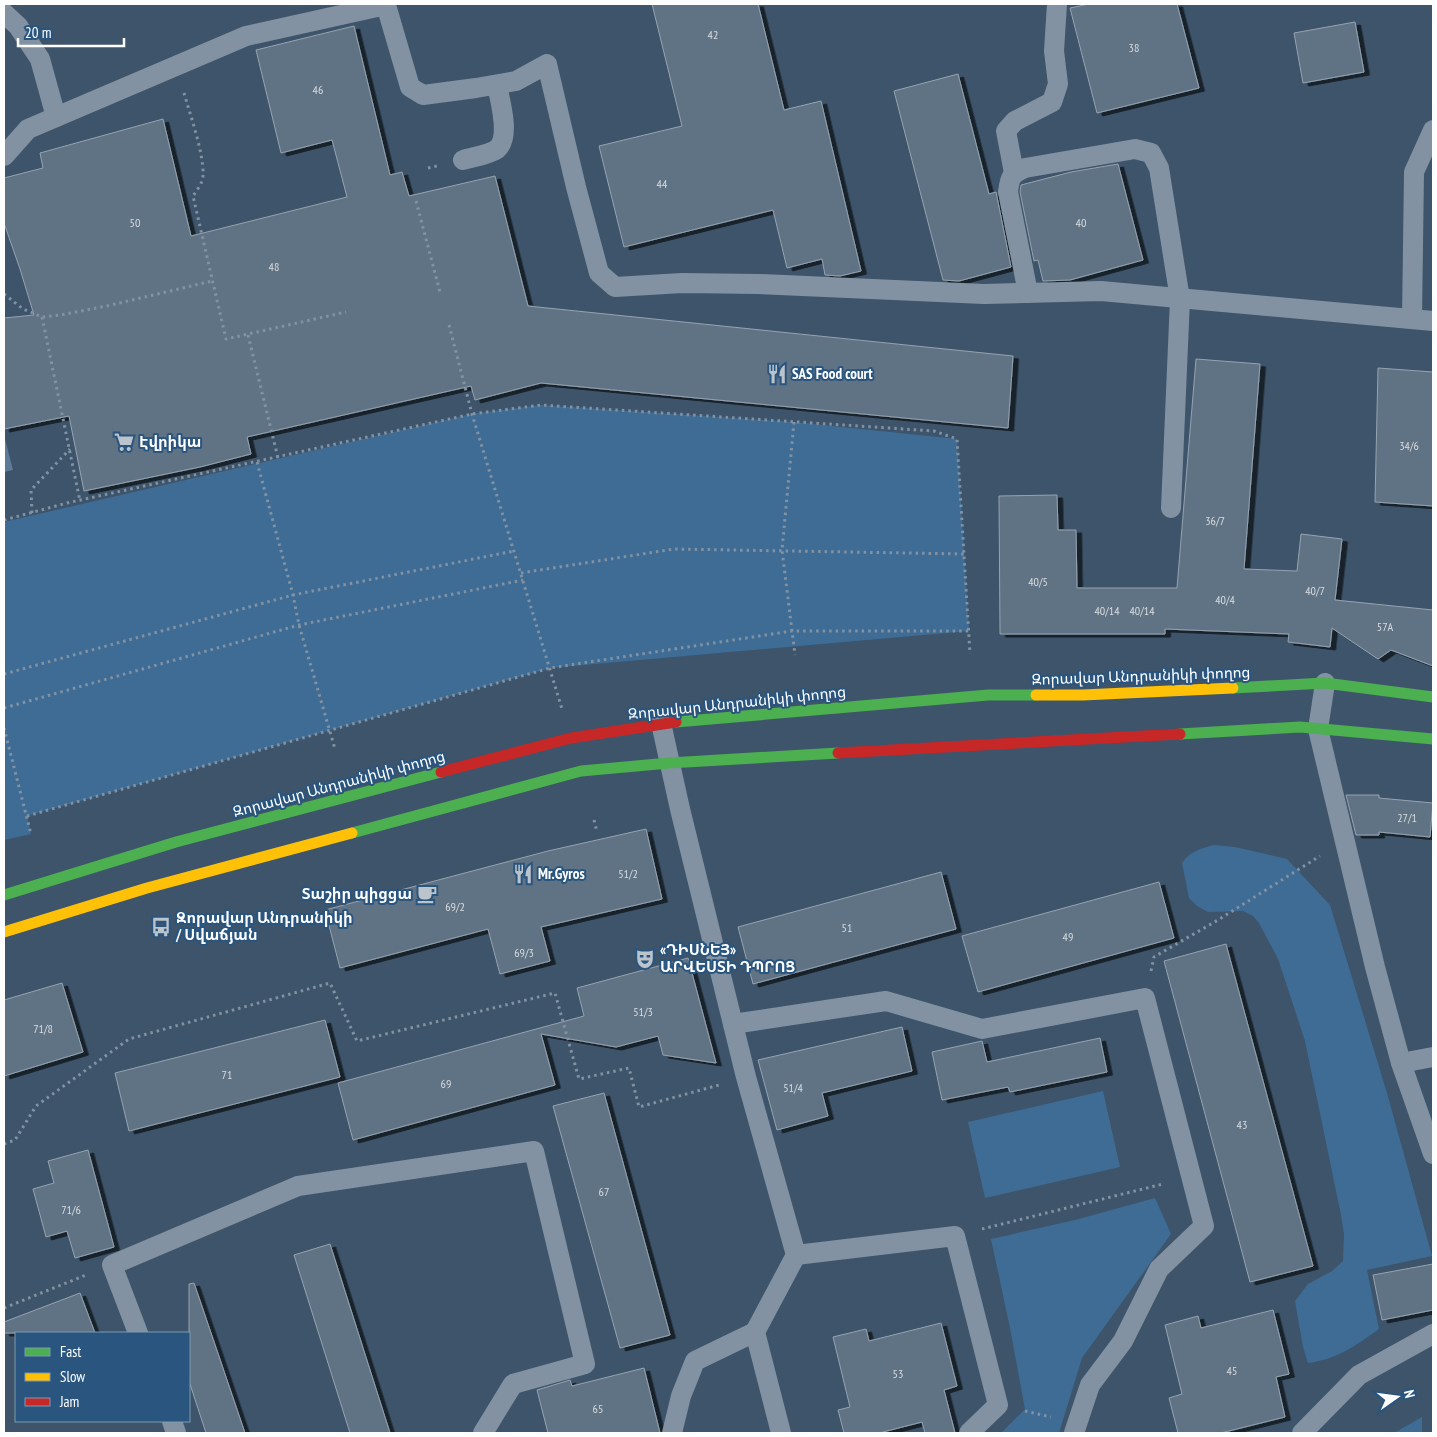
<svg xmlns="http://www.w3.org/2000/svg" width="1437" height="1437" font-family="'PT Sans Narrow','Noto Sans Armenian',sans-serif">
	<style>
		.green { fill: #3e6c95 }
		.water { fill: #5d7a98 }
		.building { fill: #617384; stroke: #96a3b0; filter: url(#shadow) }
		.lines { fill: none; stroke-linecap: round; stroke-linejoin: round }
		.path { stroke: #8292a2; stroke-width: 3; stroke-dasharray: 2.5 4; stroke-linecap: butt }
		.lane { stroke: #8292a2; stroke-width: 20 }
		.fast { stroke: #4caf50; stroke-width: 11 }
		.slow { stroke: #ffc107; stroke-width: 11 }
		.jam { stroke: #c62828; stroke-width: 11 }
		.labels { text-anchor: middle; stroke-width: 4; stroke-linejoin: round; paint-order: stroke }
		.number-label { font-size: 12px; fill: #d8dce0 }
		.poi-label { font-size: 15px; font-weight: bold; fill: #fff; stroke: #29557f; text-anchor: start }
		.street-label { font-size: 15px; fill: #fff; stroke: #29557f }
	</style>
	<defs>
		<filter id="shadow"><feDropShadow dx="5.5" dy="3" stdDeviation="0" flood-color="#0009"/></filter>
	</defs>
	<rect width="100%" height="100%" fill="#3d546b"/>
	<g class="green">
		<polygon points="541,405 794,422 957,439 969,631 550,668 27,816 31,834 4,840 4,522 472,414"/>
		<path d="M1214,845L1235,847L1287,859L1330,905L1387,1093L1432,1256L1367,1270L1379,1329C1355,1346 1338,1359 1308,1363L1303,1347L1295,1301L1308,1284L1332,1271L1343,1261L1344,1234L1341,1215L1305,1041L1278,959L1259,923L1253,916L1243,911L1208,912L1197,906L1189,898L1182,863C1190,851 1202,848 1214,845Z"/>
		<polygon points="1103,1091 1120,1167 985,1198 968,1122"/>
		<polygon points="1155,1198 1171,1234 1082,1358 1059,1433 1001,1433 1025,1409 1010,1328 991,1239 1075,1220"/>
		<polygon points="1422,1417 1422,1433 1394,1433"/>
	</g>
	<polygon class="water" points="4,435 13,470 4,472"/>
	<g class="building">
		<polygon points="652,4 758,4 784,110 821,101 861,271 840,276 825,275 822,259 787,268 773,210 624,247 599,146 682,126"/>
		<polygon points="1089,4 1177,4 1199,88 1097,113 1070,8"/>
		<polygon points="1355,22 1364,72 1303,83 1294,33"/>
		<polygon points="354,26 390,175 402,172 409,196 495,176 528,306 1013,356 1008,428 541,383 475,400 471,386 247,437 251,454 200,467 84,491 69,416 4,429 4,318 34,315 20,269 4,223 4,178 43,168 40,153 163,119 191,236 347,197 332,140 281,153 256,50"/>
		<polygon points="958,74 989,194 996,192 1011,267 959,281 943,280 894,91"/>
		<polygon points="1118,164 1143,260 1070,280 1043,281 1038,260 1034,261 1020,192 1021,185 1071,172"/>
		<polygon points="1196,359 1260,364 1244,569 1297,571 1301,534 1342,539 1335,600 1433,610 1433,666 1391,650 1378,659 1332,628 1330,647 1288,642 1289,634 1165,629 1165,634 1000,634 999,496 1057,495 1058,530 1076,530 1077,588 1177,588"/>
		<polygon points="1378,368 1433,372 1433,506 1375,502"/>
		<polygon points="1346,795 1379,795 1379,798 1433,803 1430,837 1379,832 1379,835 1356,835"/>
		<polygon points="646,829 662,899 541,927 550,961 500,974 488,929 340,968 325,910 548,851"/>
		<polygon points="941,872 956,929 753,984 738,927"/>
		<polygon points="1159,882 1174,938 978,992 962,936"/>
		<polygon points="1226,944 1313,1266 1250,1282 1164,961"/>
		<polygon points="688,958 716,1063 663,1055 658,1036 616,1047 541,1034 555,1085 353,1140 338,1083 584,1016 577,988"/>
		<polygon points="62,983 83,1052 4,1076 4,1000"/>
		<polygon points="325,1020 340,1077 129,1131 115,1073"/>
		<polygon points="902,1027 912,1071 822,1093 828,1116 777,1130 758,1060"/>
		<polygon points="1100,1038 1107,1072 1010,1092 1008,1087 942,1100 932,1052 982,1041 987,1062"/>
		<polygon points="604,1093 670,1335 620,1348 553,1106"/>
		<polygon points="88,1150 114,1247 75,1258 67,1231 46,1237 33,1189 54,1183 48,1161"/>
		<polygon points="330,1244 390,1433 350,1433 294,1255"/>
		<polygon points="1433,1264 1433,1310 1382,1320 1373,1275"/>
		<polygon points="194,1283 245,1433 206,1433 189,1381 189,1284"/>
		<polygon points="80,1293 95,1333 4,1333 4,1322"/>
		<polygon points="1273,1310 1289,1374 1276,1377 1285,1417 1221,1433 1178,1433 1169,1398 1182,1394 1165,1325 1198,1316 1201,1328"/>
		<polygon points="941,1323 957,1386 944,1390 955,1433 925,1433 922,1422 879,1433 844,1433 838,1410 850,1407 833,1337 866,1329 869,1341"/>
		<polygon points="644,1368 660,1433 548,1433 537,1390 570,1380 572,1386"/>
	</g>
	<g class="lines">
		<g class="path">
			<path d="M184,93C190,114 204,154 203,175C203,183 197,190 193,196L226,339L346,312"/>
			<polyline points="428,168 437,166"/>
			<polyline points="416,201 440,292"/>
			<polyline points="4,294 23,309 42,317 61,315 107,306 212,281"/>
			<polyline points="42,317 80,501"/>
			<polyline points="449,325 472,414 562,709"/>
			<polyline points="248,335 278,458"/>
			<polyline points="794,422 782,550 795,655"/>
			<polyline points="257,462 293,595 299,625 335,749"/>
			<polyline points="32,513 31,490 70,449"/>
			<polyline points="4,520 67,503 472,414 541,405 934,431 957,439 970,654"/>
			<polyline points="521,573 674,549 964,554"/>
			<polyline points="4,674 293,595 514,551"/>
			<polyline points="4,708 299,625 523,580"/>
			<polyline points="4,728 31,834"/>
			<polyline points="27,816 550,668 792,631 969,631"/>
			<polyline points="594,820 597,832"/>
			<polyline points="1151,971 1154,957 1218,920 1320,856"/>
			<polyline points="4,1144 15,1140 36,1106 129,1039 330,983 357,1041 555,993 579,1079 629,1068 639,1107 719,1085"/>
			<polyline points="982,1229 1163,1184"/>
			<polyline points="4,1308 86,1275"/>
			<polyline points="1025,1411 1051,1417"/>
		</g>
		<g class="lane">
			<polyline points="4,13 18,26 40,59 56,117"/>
			<polyline points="4,156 28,129 246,36 386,5 410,87 423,95 476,88 516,81 547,64 576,187 599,273 615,287 682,283 759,284 984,294 1101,291 1433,321"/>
			<path d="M463,160C470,158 491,154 497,149C511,137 500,101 497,85"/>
			<polyline points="1014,173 1006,131 1015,121 1052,102 1058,84 1054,51 1057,4"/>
			<path d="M1028,293L1008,192C1010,177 1010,175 1025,168L1135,149L1151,153L1159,168L1180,299L1171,508"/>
			<polyline points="1412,319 1414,172 1433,130"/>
			<polyline points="1325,683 1318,729 1375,967 1401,1063 1433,1154"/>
			<polyline points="661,723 680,809 746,1077 796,1255 755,1332 781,1433"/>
			<polyline points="733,1024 886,1001 982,1029 1145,998 1204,1226 1159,1269 1123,1341 1090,1385 1074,1433"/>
			<polyline points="1401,1063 1433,1057"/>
			<polyline points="796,1255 955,1236 998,1405 969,1433"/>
			<polyline points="138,1333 112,1265 298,1186 534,1151 585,1364 513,1384 483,1433"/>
			<polyline points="172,1421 176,1433"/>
			<polyline points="672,1433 681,1396 695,1361 755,1332"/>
			<polyline points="1302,1433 1359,1375 1433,1334"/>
		</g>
		<g class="fast">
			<polyline points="1233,688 1325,683 1433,697"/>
			<polyline points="676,722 988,695 1036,695"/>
			<polyline points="1180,734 1300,727 1433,739"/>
			<polyline points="352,833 581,771 669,763 838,753"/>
			<polyline points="4,895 176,842 441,772"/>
		</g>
		<g class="slow">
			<polyline points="1036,695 1083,695 1233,688"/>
			<polyline points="4,932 147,888 352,833"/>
		</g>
		<g class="jam">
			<polyline points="838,753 1180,734"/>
			<polyline points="441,772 571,738 676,722"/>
		</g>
	</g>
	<defs>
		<symbol id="restaurant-bare" viewBox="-9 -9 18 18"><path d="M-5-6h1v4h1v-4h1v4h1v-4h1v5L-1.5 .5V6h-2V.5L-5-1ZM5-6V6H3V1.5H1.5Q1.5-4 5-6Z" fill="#bbc3cb" stroke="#29557f" stroke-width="2.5" paint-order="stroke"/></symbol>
		<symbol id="supermarket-bare" viewBox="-9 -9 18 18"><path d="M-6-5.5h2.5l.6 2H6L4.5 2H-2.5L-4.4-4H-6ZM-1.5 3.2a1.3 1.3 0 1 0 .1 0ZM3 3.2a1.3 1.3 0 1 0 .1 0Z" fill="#bbc3cb" stroke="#29557f" stroke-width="2.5" paint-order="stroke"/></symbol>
		<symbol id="cafe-bare" viewBox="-9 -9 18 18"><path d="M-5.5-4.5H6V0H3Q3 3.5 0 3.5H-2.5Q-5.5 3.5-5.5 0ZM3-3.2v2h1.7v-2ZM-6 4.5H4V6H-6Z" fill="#bbc3cb" stroke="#29557f" stroke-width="2.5" paint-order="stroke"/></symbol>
		<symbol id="bus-bare" viewBox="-9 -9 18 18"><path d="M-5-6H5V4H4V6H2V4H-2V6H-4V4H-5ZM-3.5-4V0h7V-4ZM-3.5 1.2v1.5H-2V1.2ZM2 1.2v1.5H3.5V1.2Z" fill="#bbc3cb" stroke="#29557f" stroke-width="2.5" paint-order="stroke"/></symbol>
		<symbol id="theatre-bare" viewBox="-9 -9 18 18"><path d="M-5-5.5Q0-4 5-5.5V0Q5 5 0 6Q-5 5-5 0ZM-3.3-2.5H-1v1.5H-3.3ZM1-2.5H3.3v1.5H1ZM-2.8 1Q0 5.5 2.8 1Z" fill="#bbc3cb" stroke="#29557f" stroke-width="2.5" paint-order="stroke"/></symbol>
	</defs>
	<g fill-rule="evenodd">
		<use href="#restaurant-bare" x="763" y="360" width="28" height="28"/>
		<use href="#supermarket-bare" x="110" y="428" width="28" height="28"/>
		<use href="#restaurant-bare" x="509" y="860" width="28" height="28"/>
		<use href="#cafe-bare" x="413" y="880" width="28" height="28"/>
		<use href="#bus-bare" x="147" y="913" width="28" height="28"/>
		<use href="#theatre-bare" x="631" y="945" width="28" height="28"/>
	</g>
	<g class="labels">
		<g class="number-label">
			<text x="713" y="39">42</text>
			<text x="1134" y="52">38</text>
			<text x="318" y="94">46</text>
			<text x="662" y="188">44</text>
			<text x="135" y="227">50</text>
			<text x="1081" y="227">40</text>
			<text x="274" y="271">48</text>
			<text x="1409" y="450">34/6</text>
			<text x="1215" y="525">36/7</text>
			<text x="1038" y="586">40/5</text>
			<text x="1315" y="595">40/7</text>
			<text x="1225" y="604">40/4</text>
			<text x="1107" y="615">40/14</text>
			<text x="1142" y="615">40/14</text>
			<text x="1385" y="631">57A</text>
			<text x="1407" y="822">27/1</text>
			<text x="628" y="878">51/2</text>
			<text x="455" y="911">69/2</text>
			<text x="847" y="932">51</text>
			<text x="1068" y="941">49</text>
			<text x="524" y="957">69/3</text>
			<text x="643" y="1016">51/3</text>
			<text x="43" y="1033">71/8</text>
			<text x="227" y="1079">71</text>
			<text x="446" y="1088">69</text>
			<text x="793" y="1092">51/4</text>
			<text x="1242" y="1129">43</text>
			<text x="604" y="1196">67</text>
			<text x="71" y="1214">71/6</text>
			<text x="1232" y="1375">45</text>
			<text x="898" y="1378">53</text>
			<text x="598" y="1413">65</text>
		</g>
		<g class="poi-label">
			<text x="792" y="379">SAS Food court</text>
			<text x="139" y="447">Էվրիկա</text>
			<text x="538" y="879">Mr.Gyros</text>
			<text x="412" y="899" text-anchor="end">Տաշիր պիցցա</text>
			<text x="176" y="923">Զորավար Անդրանիկի<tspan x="176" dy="17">/ Սվաճյան</tspan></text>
			<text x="660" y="955">«ԴԻՍՆԵՅ»<tspan x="660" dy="17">ԱՐՎԵՍՏԻ ԴՊՐՈՑ</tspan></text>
		</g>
		<g class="street-label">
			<text transform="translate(1141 676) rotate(-2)" y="5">Զորավար Անդրանիկի փողոց</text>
			<text transform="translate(737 703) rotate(-6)" y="5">Զորավար Անդրանիկի փողոց</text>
			<text transform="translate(339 784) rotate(-15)" y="5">Զորավար Անդրանիկի փողոց</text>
		</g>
	</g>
	<rect width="1437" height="1437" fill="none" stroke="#ffffff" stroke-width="10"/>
	<rect x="15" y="1332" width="175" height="90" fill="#29557f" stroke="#7f99b2"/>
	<rect x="25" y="1348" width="25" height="8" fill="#4caf50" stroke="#7f99b2"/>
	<text x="60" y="1357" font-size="15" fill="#ffffff">Fast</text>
	<rect x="25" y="1373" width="25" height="8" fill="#ffc107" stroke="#7f99b2"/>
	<text x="60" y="1382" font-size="15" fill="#ffffff">Slow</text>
	<rect x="25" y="1398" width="25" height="8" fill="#c62828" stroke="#7f99b2"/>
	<text x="60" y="1407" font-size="15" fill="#ffffff">Jam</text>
	<g transform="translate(1397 1397) rotate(76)" stroke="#29557f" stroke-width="4" paint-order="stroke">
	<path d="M0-4L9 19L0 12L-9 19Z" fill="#ffffff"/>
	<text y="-8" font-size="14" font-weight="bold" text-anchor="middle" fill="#ffffff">N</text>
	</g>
	<path d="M18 38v8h106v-8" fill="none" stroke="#ffffff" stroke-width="2.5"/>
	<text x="25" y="38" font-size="15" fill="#ffffff" stroke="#29557f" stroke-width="4" paint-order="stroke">20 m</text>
</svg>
